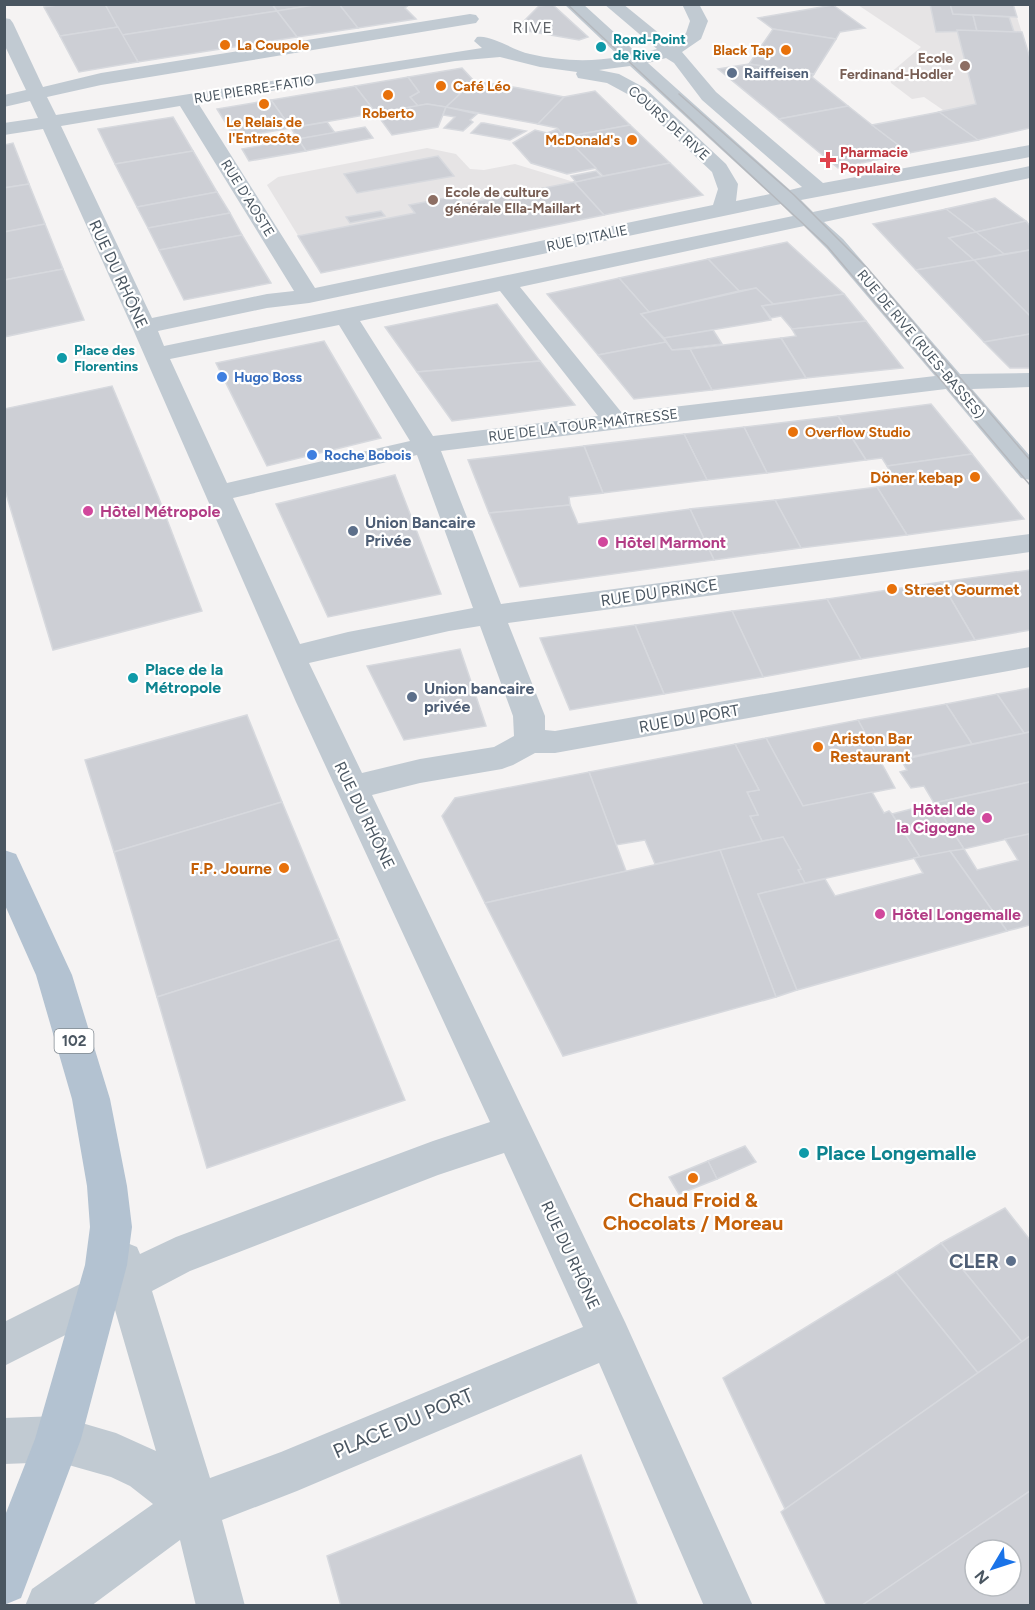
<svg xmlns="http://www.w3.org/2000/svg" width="1035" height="1610" font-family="Figtree,sans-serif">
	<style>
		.education { fill: #e6e4e5 }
		.building { fill: #cdcfd5; stroke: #d7d9de; stroke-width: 1.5; fill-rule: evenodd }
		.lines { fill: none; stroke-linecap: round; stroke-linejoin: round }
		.minor { fill: #c1cad2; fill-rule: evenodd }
		.major { fill: #b3c2d1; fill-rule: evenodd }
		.tram { stroke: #b5b8bd; stroke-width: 1.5 }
		.food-dot { fill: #e8710a; stroke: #fff; stroke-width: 2 }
		.culture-dot { fill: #0f9aa8; stroke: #fff; stroke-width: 2 }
		.education-dot { fill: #8d6e63; stroke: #fff; stroke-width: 2 }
		.service-dot { fill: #5c6f8a; stroke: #fff; stroke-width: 2 }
		.health-dot { fill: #e0444e; stroke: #fff; stroke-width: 2 }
		.shop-dot { fill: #3f7fe0; stroke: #fff; stroke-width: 2 }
		.hotel-dot { fill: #d1479c; stroke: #fff; stroke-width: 2 }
		.labels { text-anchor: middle; stroke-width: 4.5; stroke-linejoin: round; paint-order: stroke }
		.far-culture-label { font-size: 14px; font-weight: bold; fill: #0d838f; stroke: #fff; text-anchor: start }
		.far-food-label { font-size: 14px; font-weight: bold; fill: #c56008; stroke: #fff; text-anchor: start }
		.far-education-label { font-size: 14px; font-weight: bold; fill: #785e54; stroke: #fff; text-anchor: end }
		.far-service-label { font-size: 14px; font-weight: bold; fill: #4e5e75; stroke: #fff; text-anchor: start }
		.far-street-label { font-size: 14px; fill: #4a5661; stroke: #fff }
		.far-health-label { font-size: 14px; font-weight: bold; fill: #be3a42; stroke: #fff; text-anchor: start }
		.far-shop-label { font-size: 14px; font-weight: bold; fill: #366cbe; stroke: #fff; text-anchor: start }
		.shield { fill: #fff; stroke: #808990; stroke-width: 1.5 }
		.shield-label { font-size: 15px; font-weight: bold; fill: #4a5661 }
		.far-quarter-label { font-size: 16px; letter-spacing: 1.5px; fill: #5f6368; stroke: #fff }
		.street-label { font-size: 16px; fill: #4a5661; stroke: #fff }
		.food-label { font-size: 16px; font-weight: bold; fill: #c56008; stroke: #fff; text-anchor: end }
		.hotel-label { font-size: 16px; font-weight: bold; fill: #b23c85; stroke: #fff; text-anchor: start }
		.service-label { font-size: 16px; font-weight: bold; fill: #4e5e75; stroke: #fff; text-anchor: start }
		.culture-label { font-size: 16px; font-weight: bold; fill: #0d838f; stroke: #fff; text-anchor: start }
		.near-culture-label { font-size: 20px; font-weight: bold; fill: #0d838f; stroke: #fff; text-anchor: start }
		.near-food-label { font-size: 20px; font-weight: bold; fill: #c56008; stroke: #fff }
		.near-service-label { font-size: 20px; font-weight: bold; fill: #4e5e75; stroke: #fff; text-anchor: end }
		.near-street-label { font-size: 20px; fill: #4a5661; stroke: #fff }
	</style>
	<rect width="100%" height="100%" fill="#f5f3f3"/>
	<g class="education">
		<polygon points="858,5 1013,5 1030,58 1030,128 978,140 939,112 943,110 924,97 912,99 891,83 889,74 921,47"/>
		<polygon points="427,148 456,154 470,169 484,170 515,164 574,182 604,215 321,273 267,185 278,177"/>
	</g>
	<g class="building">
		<polygon points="64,4 105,4 118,27 60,36 44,7"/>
		<polygon points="105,4 272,4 277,11 122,35"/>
		<polygon points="272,4 320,4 277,11"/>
		<polygon points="320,4 339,4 358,28 297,37 277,11"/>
		<polygon points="339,4 410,4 405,8 416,19 358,28"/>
		<polygon points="930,4 950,4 953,14 973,15 977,31 936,32"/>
		<polygon points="950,4 1013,4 1017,17 953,14"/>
		<polygon points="548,5 553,5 588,37 579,40 516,29 539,6"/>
		<polygon points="833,5 865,28 840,32 836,39 773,29 758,18"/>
		<polygon points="277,11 297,37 138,62 122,35"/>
		<polygon points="973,15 1009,17 1014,32 977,31"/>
		<polygon points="118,27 138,62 79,72 60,36"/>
		<polygon points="773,29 836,39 814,74 749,64"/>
		<polygon points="957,30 1022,32 1030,58 1030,128 978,140 939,112 976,104"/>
		<polygon points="749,64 814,74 812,77 848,106 779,119 718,69"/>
		<polygon points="462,68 474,81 446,107 427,104 418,106 410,97 419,92 408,77"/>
		<polygon points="408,77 419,92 410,97 418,106 376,113 355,86"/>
		<polygon points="474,81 519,88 564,97 538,124 446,107"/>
		<polygon points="355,86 376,113 291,128 271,100"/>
		<polygon points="595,91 630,125 565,137 557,128 538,124 564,97"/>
		<polygon points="271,100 291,128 235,138 217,109"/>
		<polygon points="427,104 446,107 438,127 392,135 376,113"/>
		<polygon points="848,106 872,125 909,153 838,168 779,119"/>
		<polygon points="446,107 477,114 470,120 473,122 463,131 444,128 455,117 443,115"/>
		<polygon points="939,112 978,140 909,153 872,125"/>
		<polygon points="173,117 193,151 115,164 98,129"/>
		<polygon points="327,122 335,133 298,139 291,128"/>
		<polygon points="481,123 484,123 526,131 510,140 471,133"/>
		<polygon points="630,125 670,163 603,176 565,137"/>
		<polygon points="365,127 373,138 306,151 298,139"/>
		<polygon points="558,129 565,137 596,168 567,174 531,163 513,143 535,130 547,133"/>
		<polygon points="295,134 298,139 275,144 271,139"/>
		<polygon points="298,139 306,151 249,161 242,149"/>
		<polygon points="13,143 29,184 4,188 4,145"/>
		<polygon points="193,151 217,192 137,207 115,164"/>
		<polygon points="438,156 454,176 357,193 344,174"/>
		<polygon points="670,163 703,195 604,215 574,182"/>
		<polygon points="596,171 601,176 576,182 571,176"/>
		<polygon points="574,182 604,215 321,273 298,236 415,213 409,205 456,196 463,204"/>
		<polygon points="29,184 45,224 4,232 4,188"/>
		<polygon points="217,192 230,213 148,228 137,207"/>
		<polygon points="995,198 1026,221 976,232 946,209"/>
		<polygon points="946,209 976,232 949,238 974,260 916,270 873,224"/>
		<polygon points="381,211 385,216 350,223 346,217"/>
		<polygon points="230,213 242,235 159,250 148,228"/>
		<polygon points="1026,221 1030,226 1030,250 1004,254 976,232"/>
		<polygon points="45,224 63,269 4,280 4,232"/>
		<polygon points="976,232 1004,254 974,260 949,238"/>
		<polygon points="242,235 271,283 184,300 159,250"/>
		<polygon points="787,242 844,294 773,304 756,288 739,291 708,259"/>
		<polygon points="1030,250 1030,316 974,260"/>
		<polygon points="708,259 739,291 649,312 619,278"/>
		<polygon points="974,260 1030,316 1030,334 984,342 916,270"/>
		<polygon points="63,269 84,320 4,337 4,280"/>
		<polygon points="619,278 649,312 641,314 666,342 598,355 547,294"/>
		<polygon points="756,288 773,304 762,306 771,320 664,338 641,314"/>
		<polygon points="844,294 866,321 792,329 781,316 771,318 762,306"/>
		<polygon points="497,304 540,361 417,372 385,327"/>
		<polygon points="866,321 903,368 806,378 781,338 796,336 792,329"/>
		<polygon points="713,330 722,344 672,350 664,338"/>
		<polygon points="1030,334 1030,368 1010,368 984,342"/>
		<polygon points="781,338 806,378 712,390 690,349"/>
		<polygon points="324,341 381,438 267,466 216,363"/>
		<polygon points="666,342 672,350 690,349 712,390 634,399 598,355"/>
		<polygon points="540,361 575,405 452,421 417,372"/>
		<polygon points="112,386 158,496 202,611 53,650 4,487 4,409"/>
		<polygon points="931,404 972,454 887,466 882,458 866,460 838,416"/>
		<polygon points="838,416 866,460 767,473 744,427"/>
		<polygon points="744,427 767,473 707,480 684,434"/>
		<polygon points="684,434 707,480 603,493 584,446"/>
		<polygon points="584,446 603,493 569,497 570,505 489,513 468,460"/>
		<polygon points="972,454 1024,519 907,535 877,487 898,484 887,466"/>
		<polygon points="395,475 441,594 328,617 276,504"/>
		<polygon points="877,487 907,535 801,548 775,500"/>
		<polygon points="775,500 801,548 714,560 690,509"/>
		<polygon points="570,505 578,524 690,509 714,560 520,587 489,513"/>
		<polygon points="1030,570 1030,630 975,640 941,582"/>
		<polygon points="941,582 975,640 861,659 827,599"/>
		<polygon points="827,599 861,659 763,677 732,611"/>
		<polygon points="732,611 763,677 664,694 635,625"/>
		<polygon points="635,625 664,694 570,710 540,638"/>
		<polygon points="460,649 486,726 404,740 367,666"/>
		<polygon points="1030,688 1030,732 1024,733 997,694"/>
		<polygon points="997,694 1024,733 972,744 946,704"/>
		<polygon points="946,704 972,744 881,763 858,720"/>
		<polygon points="247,715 282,802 114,852 85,760"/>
		<polygon points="858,720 895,788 803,806 766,738"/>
		<polygon points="1030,732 1030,782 934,803 924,786 911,788 900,772 907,770 901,760"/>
		<polygon points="766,738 803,806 872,792 884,813 889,811 892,814 920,857 805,883 798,870 801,869 783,837 762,841 750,816 758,815 747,792 759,790 735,744"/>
		<polygon points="735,744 759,790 747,792 758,815 750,816 762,841 655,864 645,840 616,845 589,772"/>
		<polygon points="589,772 626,871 485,903 442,816 455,798"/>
		<polygon points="1030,782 1030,836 1029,834 964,849 934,803"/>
		<polygon points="282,802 339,939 157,997 114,852"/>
		<polygon points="934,803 964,849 920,857 892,814"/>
		<polygon points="1029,834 1030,925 1007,931 950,851 964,849 977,870 1018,860 1005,839"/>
		<polygon points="783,837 801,869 798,870 805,883 758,894 797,990 776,997 720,850"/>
		<polygon points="720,850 776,997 563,1056 485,903"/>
		<polygon points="950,851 1007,931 797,990 758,894 825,879 835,896 923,873 914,858"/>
		<polygon points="339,939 405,1100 207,1168 157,997"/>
		<polygon points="745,1146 756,1162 717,1179 708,1161"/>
		<polygon points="708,1161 717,1179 679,1194 669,1177"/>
		<polygon points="1005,1208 1030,1240 1030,1336 1022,1342 941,1243"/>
		<polygon points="941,1243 1022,1342 978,1373 896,1272"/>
		<polygon points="896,1272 978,1373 785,1509 723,1378"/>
		<polygon points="1030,1336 1030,1491 861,1606 827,1606 781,1512"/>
		<polygon points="581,1455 637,1604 341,1606 327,1556"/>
		<path d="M1030,1491V1606H861L968,1533ZM975,1550H1011V1586H975Z"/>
	</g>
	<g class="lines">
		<path class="minor" d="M564,4H583L638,54L657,49L604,4H623L671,43L686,33L690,21L682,4H699L708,21L701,39L682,52L716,92L823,183L1030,145V157L801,200L813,212L1030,166V178L824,222L843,239L960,374L1030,373V387L972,389L1030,456V480L1021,478L946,389L441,451L501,604L1030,534V552L508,623L545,716V730L555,731L1030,647V667L555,753H535L513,765L502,769L420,783L372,795L625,1322L753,1606H704L599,1363L297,1491L222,1520L245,1606H196L180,1540L91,1606H25L32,1589L153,1504L130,1486L111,1477L58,1462L4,1464V1418L58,1416L116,1433L156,1451L115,1310L4,1366V1322L104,1272L101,1261L107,1247L122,1241L137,1247L140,1254L176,1237L433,1141L490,1122L296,702L132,327L43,129L4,135V123L38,118L30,101L4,107V95L26,90L4,44V18L10,19L13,23L43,87L101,73L470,14L476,15L479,19L476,23L470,24L101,85L47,97L56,115L482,48L474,41L477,37C491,34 514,51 530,54C560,61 590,62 620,57ZM500,57L540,67L577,72L576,74L578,78L607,83L631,96L712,172L718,189L713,205L315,288L198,103L455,61ZM666,58L674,63L702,100L802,187L790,190L648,63ZM630,66L770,194L736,201L738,184L726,164L645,88L619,74L599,70ZM180,106L294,291L267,294L152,318L61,126ZM781,204L793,216L164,346L158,331L267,308L309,303ZM804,226L827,249L935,376L622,413L520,287ZM500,291L598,416L433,436L360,321ZM339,325L410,441L227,483L170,359ZM417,455L473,608L348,632L300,644L233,498ZM480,626L513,716L514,736L494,747L420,759L362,773L309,663L449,631ZM504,1153L583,1327L281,1452L210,1478L152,1291L190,1271L438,1175Z"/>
		<polygon class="major" points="4,850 16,854 72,975 110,1099 127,1186 132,1227 127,1265 81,1439 21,1598 4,1605 4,1518 35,1439 85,1265 90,1227 87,1186 72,1099 36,975 4,903"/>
		<g class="tram">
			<polyline points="567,4 827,246 1030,485"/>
			<polyline points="679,94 794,195 867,268 1030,460"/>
		</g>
	</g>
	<g class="food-dot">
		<circle cx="225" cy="45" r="6"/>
		<circle cx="786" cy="50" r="6"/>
		<circle cx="441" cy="86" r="6"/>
		<circle cx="388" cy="95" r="6"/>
		<circle cx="264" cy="104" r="6"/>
		<circle cx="632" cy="140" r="6"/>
		<circle cx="793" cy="432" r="6"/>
		<circle cx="975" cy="477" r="6"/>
		<circle cx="892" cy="589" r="6"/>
		<circle cx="818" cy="747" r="6"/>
		<circle cx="284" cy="868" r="6"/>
		<circle cx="693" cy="1178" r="6"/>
	</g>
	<g class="culture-dot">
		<circle cx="601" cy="47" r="6"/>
		<circle cx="62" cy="358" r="6"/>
		<circle cx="133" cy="678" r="6"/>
		<circle cx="804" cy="1153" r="6"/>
	</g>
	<g class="education-dot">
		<circle cx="965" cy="66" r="6"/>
		<circle cx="433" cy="200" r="6"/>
	</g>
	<g class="service-dot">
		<circle cx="732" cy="73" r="6"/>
		<circle cx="353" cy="531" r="6"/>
		<circle cx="412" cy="697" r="6"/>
		<circle cx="1011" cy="1261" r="6"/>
	</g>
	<path class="health-dot" d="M825 151h6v6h6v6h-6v6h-6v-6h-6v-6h6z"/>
	<g class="shop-dot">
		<circle cx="222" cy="377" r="6"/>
		<circle cx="312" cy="455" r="6"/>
	</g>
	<g class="hotel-dot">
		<circle cx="88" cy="511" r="6"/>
		<circle cx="603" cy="542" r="6"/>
		<circle cx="987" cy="818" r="6"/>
		<circle cx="880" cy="914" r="6"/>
	</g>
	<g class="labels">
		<g class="far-culture-label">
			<text x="613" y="44">Rond-Point<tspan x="613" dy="16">de Rive</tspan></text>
			<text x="74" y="355">Place des<tspan x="74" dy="16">Florentins</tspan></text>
		</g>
		<g class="far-food-label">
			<text x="237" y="50">La Coupole</text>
			<text x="774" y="55" text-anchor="end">Black Tap</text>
			<text x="453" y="91">Café Léo</text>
			<text x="388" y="118" text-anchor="middle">Roberto</text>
			<text x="264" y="127" text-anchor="middle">Le Relais de<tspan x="264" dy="16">l'Entrecôte</tspan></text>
			<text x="620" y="145" text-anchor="end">McDonald's</text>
			<text x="805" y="437">Overflow Studio</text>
		</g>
		<g class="far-education-label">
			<text x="953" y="63">Ecole<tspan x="953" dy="16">Ferdinand-Hodler</tspan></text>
			<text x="445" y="197" text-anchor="start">Ecole de culture<tspan x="445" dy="16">générale Ella-Maillart</tspan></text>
		</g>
		<g class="far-service-label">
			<text x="744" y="78">Raiffeisen</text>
		</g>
		<g class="far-street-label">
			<text transform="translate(254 89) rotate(-9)" y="5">RUE PIERRE-FATIO</text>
			<text transform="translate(669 123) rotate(42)" y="5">COURS DE RIVE</text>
			<text transform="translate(248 198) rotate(58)" y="5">RUE D'AOSTE</text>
			<text transform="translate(587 238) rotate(-12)" y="5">RUE D'ITALIE</text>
			<text transform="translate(921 344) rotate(50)" y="5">RUE DE RIVE (RUES-BASSES)</text>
			<text transform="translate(583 425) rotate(-7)" y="5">RUE DE LA TOUR-MAÎTRESSE</text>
		</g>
		<g class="far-health-label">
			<text x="840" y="157">Pharmacie<tspan x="840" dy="16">Populaire</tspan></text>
		</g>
		<g class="far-shop-label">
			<text x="234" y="382">Hugo Boss</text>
			<text x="324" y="460">Roche Bobois</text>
		</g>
		<rect class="shield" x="54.5" y="1029" width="39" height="24" rx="4.5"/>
		<g class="shield-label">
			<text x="74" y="1046">102</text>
		</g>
		<g class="far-quarter-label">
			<text x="533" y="33">RIVE</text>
		</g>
		<g class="street-label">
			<text transform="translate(119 274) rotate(65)" y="6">RUE DU RHÔNE</text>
			<text transform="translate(659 592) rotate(-8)" y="6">RUE DU PRINCE</text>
			<text transform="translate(689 718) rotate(-10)" y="6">RUE DU PORT</text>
			<text transform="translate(365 815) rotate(64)" y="6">RUE DU RHÔNE</text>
			<text transform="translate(571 1255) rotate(65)" y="6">RUE DU RHÔNE</text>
		</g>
		<g class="food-label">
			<text x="963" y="483">Döner kebap</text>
			<text x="904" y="595" text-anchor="start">Street Gourmet</text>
			<text x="830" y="744" text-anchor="start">Ariston Bar<tspan x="830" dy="18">Restaurant</tspan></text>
			<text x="272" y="874">F.P. Journe</text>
		</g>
		<g class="hotel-label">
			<text x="100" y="517">Hôtel Métropole</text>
			<text x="615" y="548">Hôtel Marmont</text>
			<text x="975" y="815" text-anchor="end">Hôtel de<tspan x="975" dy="18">la Cigogne</tspan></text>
			<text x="892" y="920">Hôtel Longemalle</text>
		</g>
		<g class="service-label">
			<text x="365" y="528">Union Bancaire<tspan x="365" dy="18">Privée</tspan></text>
			<text x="424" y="694">Union bancaire<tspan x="424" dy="18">privée</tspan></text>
		</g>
		<g class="culture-label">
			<text x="145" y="675">Place de la<tspan x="145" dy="18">Métropole</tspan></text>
		</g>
		<g class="near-culture-label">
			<text x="816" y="1160">Place Longemalle</text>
		</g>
		<g class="near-food-label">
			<text x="693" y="1207">Chaud Froid &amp;<tspan x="693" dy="23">Chocolats / Moreau</tspan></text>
		</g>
		<g class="near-service-label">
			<text x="999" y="1268">CLER</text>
		</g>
		<g class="near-street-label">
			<text transform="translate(403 1423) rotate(-23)" y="7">PLACE DU PORT</text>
		</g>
	</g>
	<rect width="1035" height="1610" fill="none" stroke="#4a5661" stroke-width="12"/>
	<g transform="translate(993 1568) rotate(231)"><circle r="28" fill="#ffffff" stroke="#b7bbc0" stroke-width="1.5"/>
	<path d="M0-4.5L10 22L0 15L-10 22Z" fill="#1a73e8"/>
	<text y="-9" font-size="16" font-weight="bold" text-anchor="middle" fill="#4a5661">N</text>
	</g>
</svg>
